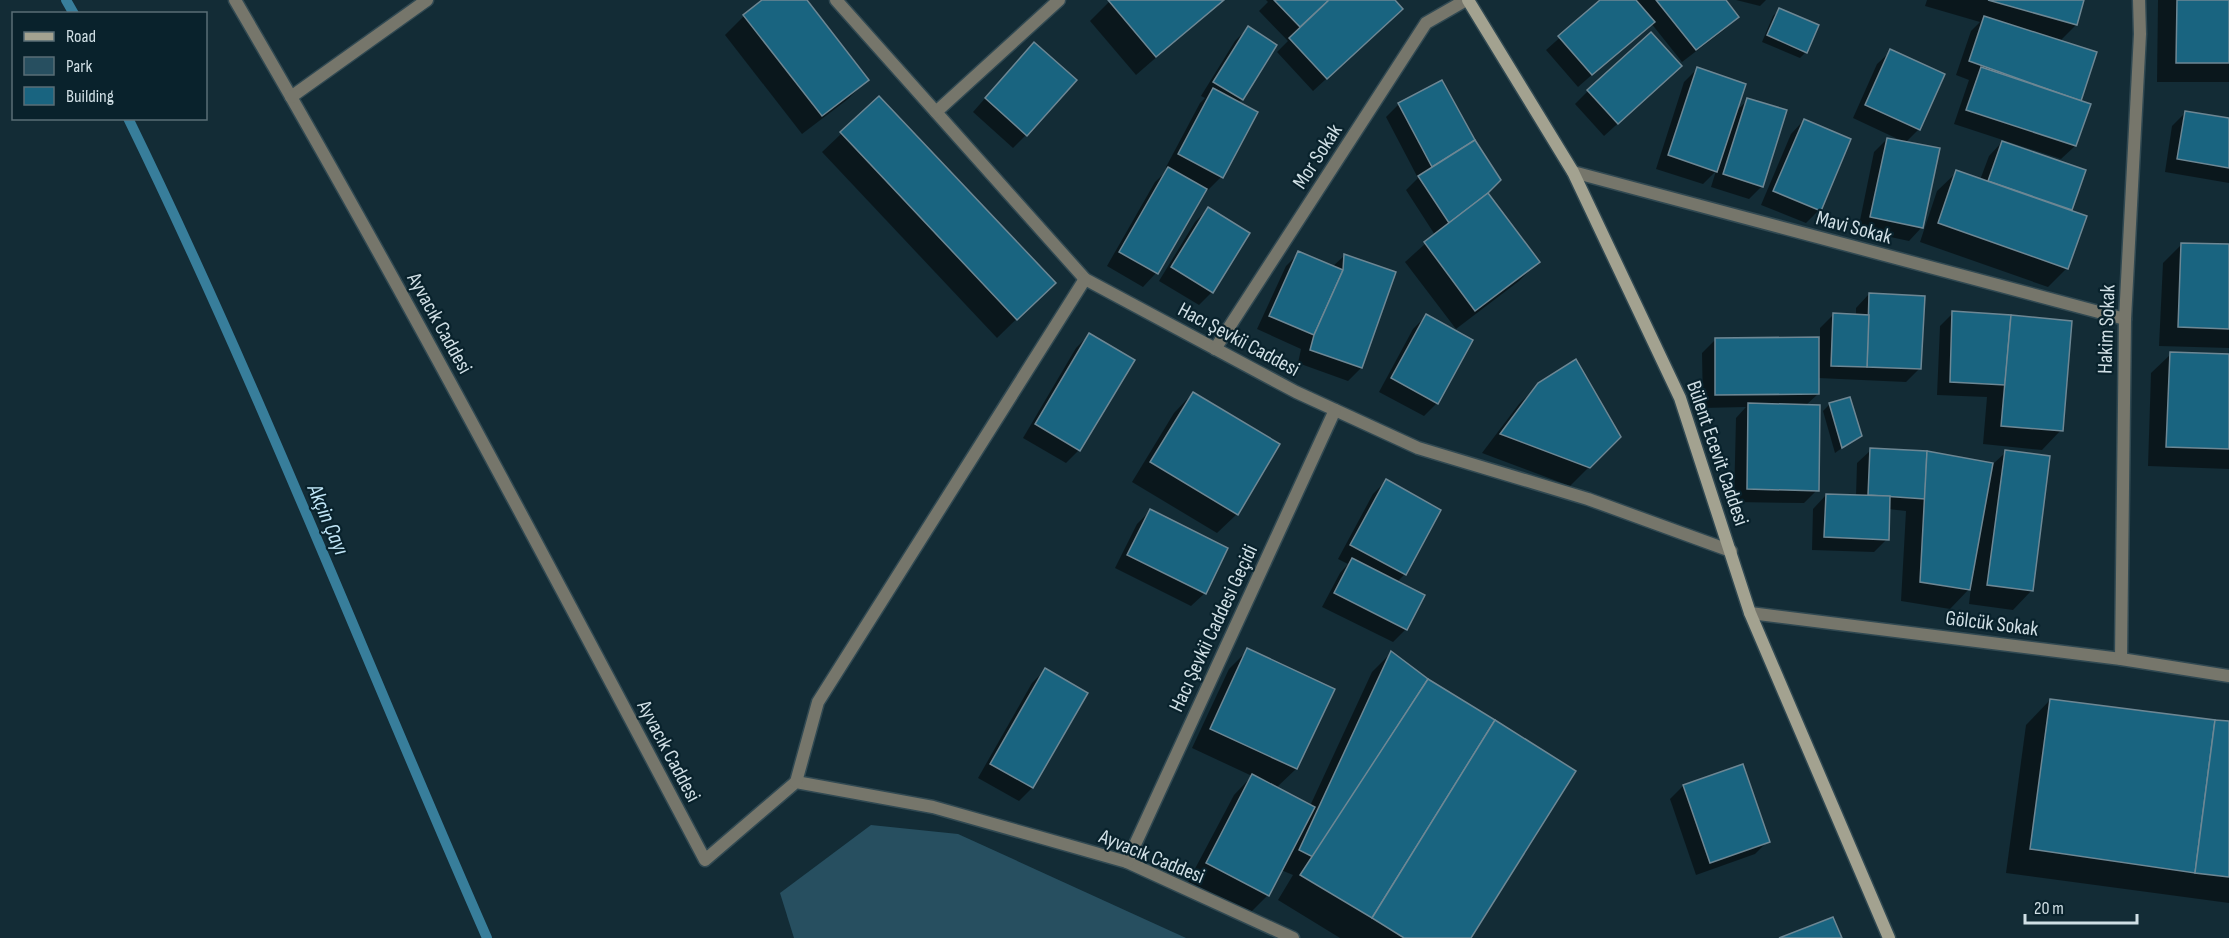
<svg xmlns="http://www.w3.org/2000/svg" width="2229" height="938" font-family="'Sofia Sans Condensed',sans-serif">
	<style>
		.green { fill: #274f60 }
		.shadow { fill: #0007 }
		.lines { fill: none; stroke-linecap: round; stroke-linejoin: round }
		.stream { stroke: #387e9b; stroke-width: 10 }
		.building { fill: #196480; stroke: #6d8794; stroke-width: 1.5 }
		.minor-casing { stroke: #314952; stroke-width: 15 }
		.secondary-casing { stroke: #314952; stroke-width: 15 }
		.minor { stroke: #76766b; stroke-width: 12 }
		.secondary { stroke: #a3a290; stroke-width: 12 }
		.labels { text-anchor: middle; stroke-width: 4.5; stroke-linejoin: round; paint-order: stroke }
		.street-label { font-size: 21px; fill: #d0dfe5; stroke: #09222c }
		.water-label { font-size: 22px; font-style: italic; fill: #c1e6f7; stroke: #09222c }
	</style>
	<rect width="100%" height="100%" fill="#132c36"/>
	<polygon class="green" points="871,825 958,834 1186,938 794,938 780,893"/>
	<g class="shadow">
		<polygon points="765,0 805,0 867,80 848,99 802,134 725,35 744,16"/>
		<polygon points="1111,0 1222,0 1136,75 1090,21"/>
		<polygon points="1266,0 1393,0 1388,22 1313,91 1277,52 1288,41 1259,11 1268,2"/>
		<polygon points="1602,0 1724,0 1737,17 1724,30 1682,62 1651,23 1578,87 1546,50"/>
		<polygon points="1736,0 1766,0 1760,6"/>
		<polygon points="1927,0 2083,0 2076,25 2059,42 2080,101 2089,105 2075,146 2061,159 1954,124 1969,80 1956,75 1971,31 1980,22 1925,6"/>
		<polygon points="2158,0 2229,0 2229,82 2157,82"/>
		<polygon points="1779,10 1806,52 1800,58 1762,42 1773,16"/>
		<polygon points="1248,28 1242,99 1238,103 1256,113 1221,177 1208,190 1205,189 1156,273 1143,287 1107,266 1155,182 1169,169 1166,167 1200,103 1205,98 1201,96 1235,41"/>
		<polygon points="1891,51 1919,129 1905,143 1922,227 1909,241 1858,230 1874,152 1887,139 1902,141 1853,118 1877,64"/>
		<polygon points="1021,57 1026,135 1013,148 973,112"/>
		<polygon points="1697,69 1735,112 1748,100 1762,186 1749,199 1711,187 1716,171 1703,184 1656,169 1684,82"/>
		<polygon points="1667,79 1604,136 1575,104 1588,91"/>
		<polygon points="879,98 1034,302 997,338 822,152"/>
		<polygon points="1399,104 1474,140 1499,180 1486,193 1538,262 1519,281 1456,329 1405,262 1435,235 1406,190 1418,178 1386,117"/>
		<polygon points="2185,113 2229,119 2229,183 2165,172 2172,126"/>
		<polygon points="1804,120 1819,210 1806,223 1761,205 1791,134"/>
		<polygon points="2002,142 2071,209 2069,211 2067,268 2048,287 1920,242 1937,191 1957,172 1980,180 1989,156"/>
		<polygon points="1208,209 1212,292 1199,305 1159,281 1195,222"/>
		<polygon points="2182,244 2229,246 2229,348 2159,346 2163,263"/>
		<polygon points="1299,253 1332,267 1344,256 1361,368 1348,381 1298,363 1301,349 1257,329 1286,266"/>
		<polygon points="1869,294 1920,368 1906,382 1818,378 1818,394 1805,406 1817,490 1804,503 1734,502 1736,418 1746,407 1703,408 1702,353 1715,340 1820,339 1820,328 1834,314 1856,315 1856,308"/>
		<polygon points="1953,313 2061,430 2042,450 1983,444 1987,397 1937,395 1940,326"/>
		<polygon points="1426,316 1437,403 1424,416 1379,392 1413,329"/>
		<polygon points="1089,335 1079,450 1066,463 1023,438 1076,348"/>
		<polygon points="2171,354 2229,356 2229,469 2148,466 2151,373"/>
		<polygon points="1539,385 1619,437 1570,486 1482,453 1519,404"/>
		<polygon points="1193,393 1237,514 1217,533 1132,482 1174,413"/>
		<polygon points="1849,399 1860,435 1835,453 1823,411 1829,405"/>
		<polygon points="1871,450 1927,452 1993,464 2006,452 2032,590 2013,610 1969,604 1971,587 1950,609 1901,601 1906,511 1888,509 1887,539 1874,552 1812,550 1813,509 1826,495 1856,496 1857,463"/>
		<polygon points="1386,481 1439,510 1405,574 1397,582 1406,629 1393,642 1322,607 1340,573 1348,564 1338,559 1373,494"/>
		<polygon points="1150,511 1205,593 1191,606 1115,568 1137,524"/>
		<polygon points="1248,650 1333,690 1296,769 1276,788 1310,806 1372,672 1391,653 1470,938 1340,938 1278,900 1293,875 1281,870 1268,895 1249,914 1188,882 1234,795 1252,776 1192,748 1229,669"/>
		<polygon points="1045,670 1086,693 1032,788 1019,801 978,778 1032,683"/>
		<polygon points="2050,700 2229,723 2229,903 2006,873 2026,725"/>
		<polygon points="1683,786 1768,841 1755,854 1696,875 1670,799"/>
	</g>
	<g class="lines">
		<g class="stream">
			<polyline points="66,0 74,14"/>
			<path d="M128,118C259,386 367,665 487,938"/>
		</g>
	</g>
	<g class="building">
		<polygon points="762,0 807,0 869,80 822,116 743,15"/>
		<polygon points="1108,0 1224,0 1156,57"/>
		<polygon points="1274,0 1329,0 1300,27"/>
		<polygon points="1329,0 1395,0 1403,9 1327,79 1289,38"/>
		<polygon points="1600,0 1636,0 1655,22 1592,75 1558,36"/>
		<polygon points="1656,0 1726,0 1739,17 1696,50"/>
		<polygon points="1988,0 2084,0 2077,25"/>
		<polygon points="2177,0 2229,0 2229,63 2176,63"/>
		<polygon points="1779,8 1819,25 1807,53 1767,35"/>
		<polygon points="1984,16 2097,52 2081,101 1969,61"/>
		<polygon points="1248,26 1277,45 1243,100 1213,82"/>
		<polygon points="1651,32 1682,66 1618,124 1587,90"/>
		<polygon points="1034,42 1077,80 1027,136 985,98"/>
		<polygon points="1890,49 1945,74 1920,130 1865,105"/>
		<polygon points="1697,67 1746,84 1717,172 1668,155"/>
		<polygon points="1981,67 2091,104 2076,146 1966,110"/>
		<polygon points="1442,80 1475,140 1432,167 1398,103"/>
		<polygon points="1213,88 1258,112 1223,178 1178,154"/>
		<polygon points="879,96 1056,283 1017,320 840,132"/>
		<polygon points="1747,98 1787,110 1763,187 1723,174"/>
		<polygon points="2185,111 2229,118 2229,168 2177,159"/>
		<polygon points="1804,119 1851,139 1821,211 1773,191"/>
		<polygon points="1887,138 1940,148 1923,228 1870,217"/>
		<polygon points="1475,140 1501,180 1488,193 1449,223 1418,176"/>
		<polygon points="2002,141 2086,170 2072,210 1988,181"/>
		<polygon points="1168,167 1207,189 1158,274 1119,252"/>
		<polygon points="1956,170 2087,216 2068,269 1938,223"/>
		<polygon points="1488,193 1540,262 1475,311 1424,242"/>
		<polygon points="1208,207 1250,233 1213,293 1171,267"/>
		<polygon points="2181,243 2229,244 2229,329 2178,327"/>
		<polygon points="1298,251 1343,270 1314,335 1269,316"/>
		<polygon points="1344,254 1396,272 1362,368 1310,350 1314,335 1343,270"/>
		<polygon points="1869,293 1925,296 1921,369 1867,367"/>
		<polygon points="1952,311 2011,315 2005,385 1950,382"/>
		<polygon points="1833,313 1869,315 1867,367 1831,366"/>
		<polygon points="1426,314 1473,340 1438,404 1391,378"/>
		<polygon points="2011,315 2072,321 2063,431 2001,426"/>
		<polygon points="1089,333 1135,360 1080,451 1035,424"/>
		<polygon points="1819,337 1819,394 1715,395 1715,338"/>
		<polygon points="2170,352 2229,354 2229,449 2166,447"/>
		<polygon points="1576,359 1621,437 1590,468 1500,434 1538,383"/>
		<polygon points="1193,392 1280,444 1238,515 1150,462"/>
		<polygon points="1850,397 1862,436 1842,448 1829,403"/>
		<polygon points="1748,403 1820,405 1819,491 1747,489"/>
		<polygon points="1870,448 1927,451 1925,499 1868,495"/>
		<polygon points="2005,450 2050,456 2033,591 1987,585"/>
		<polygon points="1927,451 1993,463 1970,590 1920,582"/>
		<polygon points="1386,479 1441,510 1406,575 1350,545"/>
		<polygon points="1826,494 1890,496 1889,540 1824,537"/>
		<polygon points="1150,509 1228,548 1206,594 1127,555"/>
		<polygon points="1352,558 1425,595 1407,630 1334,593"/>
		<polygon points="1247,648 1335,689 1297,769 1210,729"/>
		<polygon points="1391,651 1428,679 1313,857 1299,850"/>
		<polygon points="1045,668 1088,693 1033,788 990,764"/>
		<polygon points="1428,679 1495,720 1372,918 1300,875"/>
		<polygon points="2050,699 2215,720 2195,873 2030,849"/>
		<polygon points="1495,720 1576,771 1471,938 1404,938 1372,918"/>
		<polygon points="2215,720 2229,721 2229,877 2195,873"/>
		<polygon points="1743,764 1770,842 1710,863 1683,785"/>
		<polygon points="1252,774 1315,807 1269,896 1206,863"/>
		<polygon points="1833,917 1842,938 1779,938"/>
	</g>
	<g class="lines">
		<defs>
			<g id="minor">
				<path d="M235,0C400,282 552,571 705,860L796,782L933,807L1127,862L1293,938"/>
				<polyline points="836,0 1085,279 1296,392 1418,448 1588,499 1731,551"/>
				<polyline points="291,97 427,0"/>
				<polyline points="936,112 1059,0"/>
				<polyline points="1573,172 2125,319"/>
				<polyline points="1215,349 1426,23 1466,0"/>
				<polyline points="1750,613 2121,659 2229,676"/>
				<polyline points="2121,659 2125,319 2140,34 2139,0"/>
				<polyline points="796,782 818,702 1085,279"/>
				<polyline points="1127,862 1335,410"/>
			</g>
			<polyline id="secondary" points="1468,0 1573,172 1680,398 1750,613 1889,938"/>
		</defs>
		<use href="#minor" class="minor-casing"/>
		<use href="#secondary" class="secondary-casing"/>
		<use href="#minor" class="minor"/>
		<use href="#secondary" class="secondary"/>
	</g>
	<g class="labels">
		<g class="street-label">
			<text transform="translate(1317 156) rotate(-57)" y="7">Mor Sokak</text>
			<text transform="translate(1854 227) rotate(15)" y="7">Mavi Sokak</text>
			<text transform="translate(440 323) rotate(61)" y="7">Ayvacık Caddesi</text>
			<text transform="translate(2106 329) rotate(-88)" y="7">Hakim Sokak</text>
			<text transform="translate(1239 339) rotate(28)" y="7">Hacı Şevkii Caddesi</text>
			<text transform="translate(1718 453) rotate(71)" y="7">Bülent Ecevit Caddesi</text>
			<text transform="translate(1992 623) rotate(7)" y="7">Gölcük Sokak</text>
			<text transform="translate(1213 628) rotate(-65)" y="7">Hacı Şevkii Caddesi Geçidi</text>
			<text transform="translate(669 751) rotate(62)" y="7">Ayvacık Caddesi</text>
			<text transform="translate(1152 856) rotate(22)" y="7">Ayvacık Caddesi</text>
		</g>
		<g class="water-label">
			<text transform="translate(329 519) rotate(67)" y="8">Akçin Çayı</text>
		</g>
	</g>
	<rect x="12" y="12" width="195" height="108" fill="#09222c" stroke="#596e76" stroke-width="1.5"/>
	<rect x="24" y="32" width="30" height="9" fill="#a3a290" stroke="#596e76" stroke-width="1.5"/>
	<text x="66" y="42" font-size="18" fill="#d0dfe5">Road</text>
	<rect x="24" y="57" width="30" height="18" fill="#274f60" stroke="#596e76" stroke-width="1.5"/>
	<text x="66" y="72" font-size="18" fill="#d0dfe5">Park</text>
	<rect x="24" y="87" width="30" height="18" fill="#196480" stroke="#596e76" stroke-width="1.5"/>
	<text x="66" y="102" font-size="18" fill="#d0dfe5">Building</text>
	<path d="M2025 914v9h112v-9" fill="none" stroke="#d0dfe5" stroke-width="3"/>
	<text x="2034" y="914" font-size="18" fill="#d0dfe5" stroke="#09222c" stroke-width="4.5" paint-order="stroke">20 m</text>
</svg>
